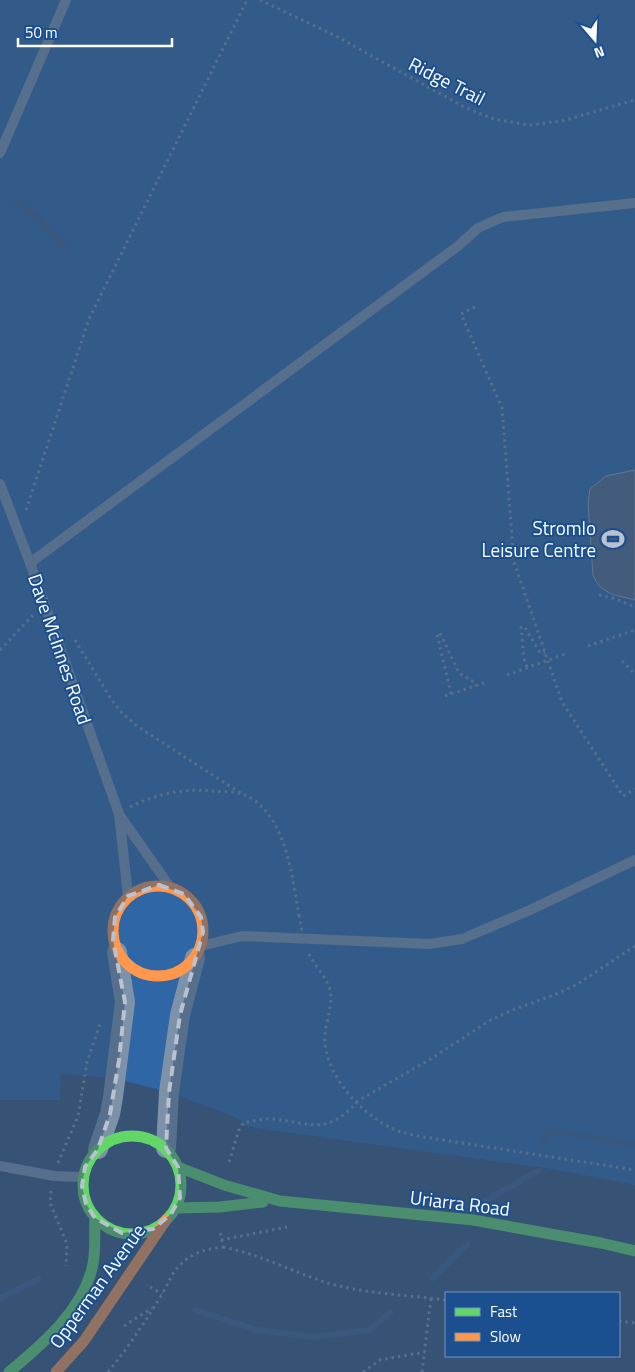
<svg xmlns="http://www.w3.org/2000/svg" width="635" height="1372" font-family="'Titillium Web',sans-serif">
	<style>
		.green { fill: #2f66a5 }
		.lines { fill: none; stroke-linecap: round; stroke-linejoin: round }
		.stream { stroke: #3b618d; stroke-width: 6 }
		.building { fill: #526984; stroke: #92a2b6 }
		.path { stroke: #7d92a8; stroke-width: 3; stroke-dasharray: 2.5 4; stroke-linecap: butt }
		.lane { stroke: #7d92a8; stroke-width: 10 }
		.street { stroke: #7d92a8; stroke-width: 20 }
		.fast { stroke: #63d668; stroke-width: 11 }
		.slow { stroke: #ff974d; stroke-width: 11 }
		.path-bridge { stroke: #7d92a8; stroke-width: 3; stroke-dasharray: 2.5 4; stroke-linecap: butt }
		.marked { fill: none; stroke: #b9c2ce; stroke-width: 4; stroke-dasharray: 10 6; stroke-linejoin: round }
		.labels { text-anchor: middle; stroke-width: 4; stroke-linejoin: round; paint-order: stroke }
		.street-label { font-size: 19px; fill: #fff; stroke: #1b4f8f }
		.poi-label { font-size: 19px; fill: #fff; stroke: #1b4f8f; text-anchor: end }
	</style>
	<rect width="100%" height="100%" fill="#365274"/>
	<polygon class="green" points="0,0 635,0 635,1185 552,1169 249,1127 235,1117 169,1092 116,1079 61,1073 60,1100 0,1100"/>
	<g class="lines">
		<g class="stream">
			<polyline points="15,202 37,216 64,247"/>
			<polyline points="543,1142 547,1130 631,1144 635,1143"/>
			<polyline points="483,1202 538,1171"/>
			<polyline points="433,1278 467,1244"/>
			<polyline points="0,1298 38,1279"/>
			<polyline points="195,1310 257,1330 313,1337 369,1330 390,1313"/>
		</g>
	</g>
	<polygon class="building" points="635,470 635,600 611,594 600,587 596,581 593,575 588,503 590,489 606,476"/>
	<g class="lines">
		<g class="path">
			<polyline points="260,0 334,35 466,108 494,119 529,125 562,121 635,100"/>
			<polyline points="475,307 461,314 502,408 514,562 562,702 623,796 635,789"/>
			<polyline points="26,510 89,319 247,0"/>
			<polyline points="599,595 616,599 635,607"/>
			<polyline points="75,640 111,699 122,713 137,726 242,794"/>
			<polyline points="588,646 635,630"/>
			<polyline points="0,650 34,614"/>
			<polyline points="622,661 635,674"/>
			<polyline points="527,667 524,659 521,628 524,626 540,653 545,652"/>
			<polyline points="507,675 565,654"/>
			<polyline points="451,694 437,634 440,633 459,673 474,682 475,686"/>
			<polyline points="445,696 487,682"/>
			<path d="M130,807C156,794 184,788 212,791C222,792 234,791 243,794C286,812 292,876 299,915"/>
			<path d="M309,954C315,966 326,976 330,990C334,1007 323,1026 325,1043C329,1079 360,1112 391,1128C401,1133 413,1135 424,1137L635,1170"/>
			<polyline points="356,1102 429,1060 489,1021 510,1011 554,995 576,985 635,946"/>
			<path d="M229,1162L239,1130L244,1122C253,1122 262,1118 271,1119C313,1122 322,1137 357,1103"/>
			<polyline points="58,1163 78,1116 87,1062 100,1024"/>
			<polyline points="51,1191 50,1203 67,1244 66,1266"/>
			<polyline points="221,1240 287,1227"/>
			<path d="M223,1247C259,1254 293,1272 328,1283C366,1294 408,1295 446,1300"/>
			<polyline points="150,1287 162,1294"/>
			<polyline points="619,1321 635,1323"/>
			<polyline points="124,1326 152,1308"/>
			<path d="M108,1372C128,1348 144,1323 161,1296C168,1285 171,1273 181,1264C193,1252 207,1249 223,1247L220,1230"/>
			<polyline points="363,1372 380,1360 425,1352"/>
			<polyline points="422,1372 431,1298"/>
		</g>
		<g class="lane">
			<polyline points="0,153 66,0"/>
			<polyline points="0,484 30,563 119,814 128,896"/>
			<polyline points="30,563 458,246 478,228 503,217 635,203"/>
			<polyline points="121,817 170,887"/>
			<polyline points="201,946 242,936 430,944 462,939 530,910 635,860"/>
			<polyline points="0,1166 54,1176 82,1177"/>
		</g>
		<g class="street">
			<polyline points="166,1148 169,1092 180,1015 195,958"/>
			<polyline points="98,1149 110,1114 113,1097 122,1026 125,1002 117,952"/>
		</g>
		<g class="fast">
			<circle cx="132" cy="1185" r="49"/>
			<polyline points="178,1167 224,1185 280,1201 473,1220 601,1243 635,1251"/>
			<polyline points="176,1208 220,1207 263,1202"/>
			<path d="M9,1372C43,1344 84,1309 93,1264C96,1249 94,1233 95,1218"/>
		</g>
		<g class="slow">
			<circle cx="158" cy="931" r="45"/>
			<polyline points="56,1372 84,1341 166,1220"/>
		</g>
		<polyline class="path-bridge" points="299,915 304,943"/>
	</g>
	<path d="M0 0H635V1372H0ZM159,885L184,894L201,917L203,932L180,1015L169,1092L166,1148L178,1167L180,1198L171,1214L153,1229L122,1233L95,1218L86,1204L82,1186L85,1167L98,1149L110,1114L119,1060L125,1002L113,940L115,917L128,896Z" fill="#365274" fill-opacity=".55" fill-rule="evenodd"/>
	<path class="marked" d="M159,885L184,894L201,917L203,932L180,1015L169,1092L166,1148L178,1167L180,1198L171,1214L153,1229L122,1233L95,1218L86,1204L82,1186L85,1167L98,1149L110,1114L119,1060L125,1002L113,940L115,917L128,896Z"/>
	<defs>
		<symbol id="stadium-bare" viewBox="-9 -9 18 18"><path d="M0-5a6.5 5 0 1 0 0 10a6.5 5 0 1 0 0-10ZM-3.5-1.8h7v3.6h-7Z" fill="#b9c2ce" stroke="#1b4f8f" stroke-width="2.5" paint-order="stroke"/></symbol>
	</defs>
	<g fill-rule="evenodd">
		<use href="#stadium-bare" x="597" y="523" width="32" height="32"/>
	</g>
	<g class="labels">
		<g class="street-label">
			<text transform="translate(447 81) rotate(27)" y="7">Ridge Trail</text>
			<text transform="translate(60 649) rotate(71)" y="7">Dave McInnes Road</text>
			<text transform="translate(460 1203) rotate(7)" y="7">Uriarra Road</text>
			<text transform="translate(97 1286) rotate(-54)" y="7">Opperman Avenue</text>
		</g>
		<g class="poi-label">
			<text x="596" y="535">Stromlo<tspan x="596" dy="22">Leisure Centre</tspan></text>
		</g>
	</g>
	<rect x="445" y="1292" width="175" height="65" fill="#1b4f8f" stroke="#7695bc"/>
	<rect x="455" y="1308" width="25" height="8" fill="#63d668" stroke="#7695bc"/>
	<text x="490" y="1317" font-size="15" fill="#ffffff">Fast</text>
	<rect x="455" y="1333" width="25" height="8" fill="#ff974d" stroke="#7695bc"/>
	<text x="490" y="1342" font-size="15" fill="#ffffff">Slow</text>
	<g transform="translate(595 40) rotate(161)" stroke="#1b4f8f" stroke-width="4" paint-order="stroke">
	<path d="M0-4L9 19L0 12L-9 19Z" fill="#ffffff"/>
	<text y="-8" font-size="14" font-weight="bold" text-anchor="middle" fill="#ffffff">N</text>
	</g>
	<path d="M18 38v8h154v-8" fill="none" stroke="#ffffff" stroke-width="2.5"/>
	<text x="25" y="38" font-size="15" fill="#ffffff" stroke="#1b4f8f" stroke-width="4" paint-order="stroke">50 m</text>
</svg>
